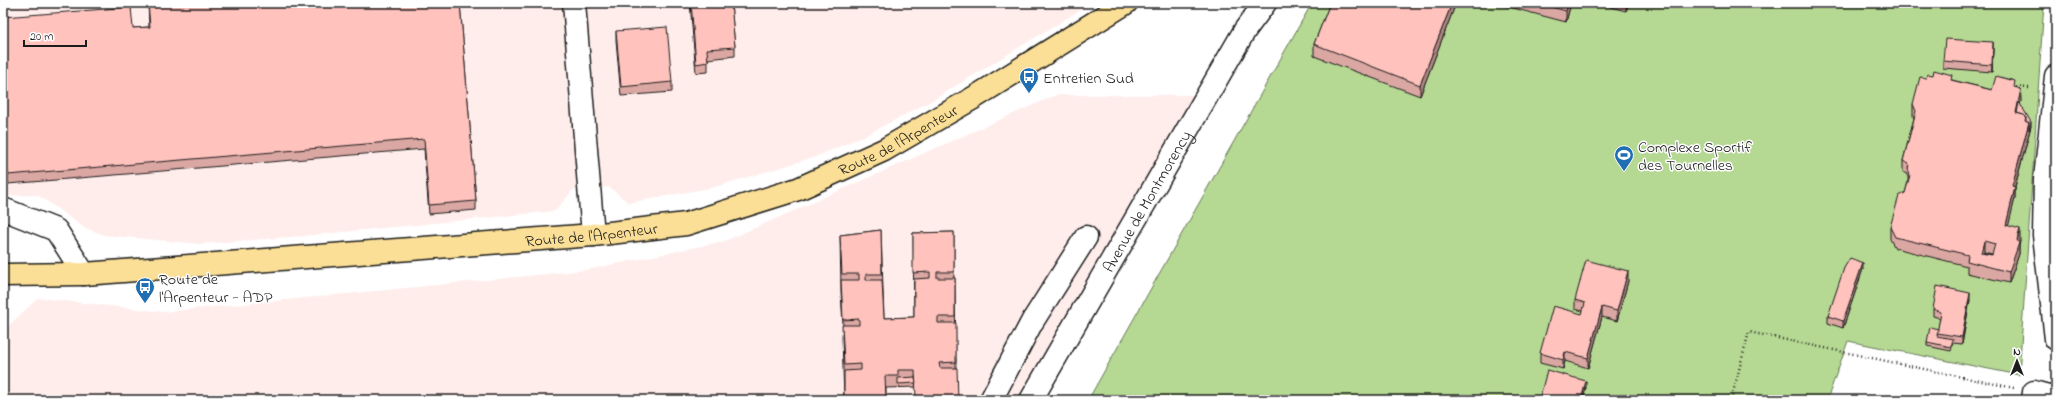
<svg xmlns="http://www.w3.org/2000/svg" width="2059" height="403" font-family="'Indie Flower',sans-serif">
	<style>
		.built { fill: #ffedeb }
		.green { fill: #b5d893; stroke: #687a58 }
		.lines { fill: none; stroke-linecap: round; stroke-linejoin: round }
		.minor-casing { stroke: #1c1c1c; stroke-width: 25 }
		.major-casing { stroke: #1c1c1c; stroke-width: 25 }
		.path { stroke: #1c1c1c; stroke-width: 2.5; stroke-dasharray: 1 3; stroke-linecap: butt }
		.minor { stroke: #fff; stroke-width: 22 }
		.major { stroke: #fbdf96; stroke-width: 22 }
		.wall { fill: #dba7a3; stroke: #1c1c1c; fill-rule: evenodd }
		.shaded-wall { fill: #b28884; stroke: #1c1c1c }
		.building { fill: #ffc2bd; stroke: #1c1c1c; fill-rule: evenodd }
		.labels { text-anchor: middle; stroke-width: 3; stroke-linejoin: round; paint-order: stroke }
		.poi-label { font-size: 16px; fill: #1c1c1c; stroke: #fff; text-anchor: start }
		.street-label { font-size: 16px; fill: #1c1c1c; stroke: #fff }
	</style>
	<rect width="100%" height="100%" fill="#fff"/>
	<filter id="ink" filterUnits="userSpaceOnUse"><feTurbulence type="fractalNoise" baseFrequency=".025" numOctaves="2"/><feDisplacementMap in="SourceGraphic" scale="8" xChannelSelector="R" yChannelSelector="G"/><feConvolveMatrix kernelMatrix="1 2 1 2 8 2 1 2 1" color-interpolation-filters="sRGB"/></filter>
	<g filter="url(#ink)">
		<g class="built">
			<polygon points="3,3 1092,3 931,101 866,135 815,157 715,187 629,203 609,187 574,189 555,211 303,236 200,244 104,235 83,227 38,195 3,196"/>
			<polygon points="1056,95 1201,95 1030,400 3,400 3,331 38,298 164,312 587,270 725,241"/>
		</g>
		<polygon class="green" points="1312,3 2044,3 2019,375 1848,341 1827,400 1088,400"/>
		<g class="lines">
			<defs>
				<g id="minor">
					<polyline points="574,3 593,235"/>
					<polyline points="2056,76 2045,179 2044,235 2056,339"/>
					<polyline points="3,209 56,230 84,274"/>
					<polyline points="991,400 1032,322 1086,237"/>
					<path id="s1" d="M1031,400L1245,30L1265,3"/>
					<polyline points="2033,400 2034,392 2056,398"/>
				</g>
				<g id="major">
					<path id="s2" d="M3,275L84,274L593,235L686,224L798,189L884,150L975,97L1126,3"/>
				</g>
			</defs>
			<use href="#minor" class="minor-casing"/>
			<use href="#major" class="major-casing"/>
			<g class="path">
				<polyline points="2012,87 2030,88"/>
				<polyline points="1731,400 1749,332 2014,388"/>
			</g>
			<use href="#minor" class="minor"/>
			<use href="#major" class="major"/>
		</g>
		<g class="wall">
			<polygon points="148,3 460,3 476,201 476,210 429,214 424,149 8,184 3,122 3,17 133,28 149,27"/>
			<polygon points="690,3 750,3 731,4 735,47 735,56 708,59 708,72 696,73"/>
			<polygon points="1330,3 1456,3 1420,96 1314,56 1314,44"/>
			<polygon points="1494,3 1571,3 1566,22"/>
			<polygon points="1595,3 1629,3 1626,11"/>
			<polygon points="616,31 672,82 672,92 621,96 616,40"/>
			<polygon points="1993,49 1992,72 1943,68 1943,61"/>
			<path d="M1952,80L1992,90L2015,88L2021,101L2020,104L2031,126L2015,187V198L2008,226L2020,241L2019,246V254L2009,283L1967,273V266L1895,248L1890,239V227L1905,193L1908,182V174L1903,172V161L1914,118L1913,116V104ZM1984,252L1992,254V255L1984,253Z"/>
			<polygon points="881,230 884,318 914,317 913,233 954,232 954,278 955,278 956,368 916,387 886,388 886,400 844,400 842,337 843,325 841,292 840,235"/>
			<polygon points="1863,269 1843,328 1828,323 1828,316"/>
			<polygon points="1628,281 1617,321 1602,317 1588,368 1565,361 1563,369 1540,363 1540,353 1582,314 1583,311 1575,309 1575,300"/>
			<polygon points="1970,300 1962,344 1953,343 1951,351 1927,346 1927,342 1938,329 1940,318 1933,316 1933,309"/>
			<polygon points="1586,387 1583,400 1540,400 1540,397"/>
		</g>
		<g class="shaded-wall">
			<polygon points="1452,3 1456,3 1420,96 1420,85"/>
			<polygon points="1568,3 1571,3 1566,22 1566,11"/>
			<polygon points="1626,3 1629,3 1626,11"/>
			<polygon points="1993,42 1993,49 1992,72 1992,65"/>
			<polygon points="2021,89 2021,101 2017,120 2016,113"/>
			<polygon points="2029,122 2031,122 2031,126 2012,197 2012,186"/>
			<polygon points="2015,187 2015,198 2006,236 2006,225"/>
			<polygon points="2020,229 2020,241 2019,246 2019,254 2009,283 2009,272"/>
			<polygon points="1984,241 1984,252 1981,264 1981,253"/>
			<polygon points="1863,263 1863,269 1843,328 1843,321"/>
			<polygon points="1628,271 1628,281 1617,321 1617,311"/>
			<polygon points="1970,293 1970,300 1962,344 1962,337"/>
			<polygon points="1602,307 1602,317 1588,368 1588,358"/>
			<polygon points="1565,352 1565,361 1563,369 1563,360"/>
			<polygon points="1586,381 1586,387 1583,400 1581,400"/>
		</g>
		<g class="building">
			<polygon points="148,3 460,3 476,201 429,205 424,139 8,175 3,112 3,17 131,7 133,28 150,27"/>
			<polygon points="691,3 731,3 735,47 707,49 708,62 696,64"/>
			<polygon points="1330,3 1452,3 1420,85 1314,44"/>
			<polygon points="1537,3 1568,3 1566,11"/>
			<polygon points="667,27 672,82 621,87 616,31"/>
			<polygon points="1945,39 1993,42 1992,65 1943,61"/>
			<path d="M1934,70L1952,75L1951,80L1992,90L1996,76L2015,81L2014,87L2021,89L2016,113L2024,115L2026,117L2025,121L2029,122L2012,186L2015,187L2006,225L2020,229L2017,240L2019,243L2009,272L1967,261L1968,255L1895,237L1890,227L1899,196L1905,193L1910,175L1908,169L1909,164L1903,161L1916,111L1913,104L1920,77L1926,78L1927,74L1933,75ZM1984,241L1995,244L1992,255L1981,253Z"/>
			<polygon points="2019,102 2031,122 2029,130 2029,122 2026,122 2026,117 2024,115 2017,113"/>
			<polygon points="881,230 882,274 866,274 866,280 882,280 884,318 914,317 914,279 930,278 930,272 913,273 913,233 954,232 954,272 937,272 937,278 955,278 955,317 938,317 938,323 956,323 956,362 939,363 940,368 957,368 958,400 916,400 915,370 898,370 898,376 885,376 886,400 844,400 844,371 861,370 861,364 844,365 842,325 859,325 859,319 843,320 841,280 859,280 859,274 842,274 840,235"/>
			<polygon points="1850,258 1863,263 1843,321 1828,316 1844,268"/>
			<polygon points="1586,260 1628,271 1617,311 1602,307 1588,358 1565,352 1563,360 1540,353 1553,306 1582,314 1585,303 1575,300"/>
			<polygon points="1937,286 1970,293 1962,337 1937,333 1941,312 1933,309"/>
			<polygon points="1930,327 1938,329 1937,336 1953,339 1951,347 1927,342"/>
			<polygon points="1547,370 1586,381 1581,400 1552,400 1540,397"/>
			<polygon points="915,377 916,383 898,384 898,378"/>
		</g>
	</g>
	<defs>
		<symbol id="bus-pin" viewBox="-11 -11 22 30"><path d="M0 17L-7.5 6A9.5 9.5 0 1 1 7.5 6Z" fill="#1f6fb2" stroke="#fff"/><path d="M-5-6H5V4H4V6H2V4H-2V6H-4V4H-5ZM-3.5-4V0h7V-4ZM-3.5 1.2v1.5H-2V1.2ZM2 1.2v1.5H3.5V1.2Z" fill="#fff"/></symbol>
		<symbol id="stadium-pin" viewBox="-11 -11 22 30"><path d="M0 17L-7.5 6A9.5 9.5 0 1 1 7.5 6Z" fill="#1f6fb2" stroke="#fff"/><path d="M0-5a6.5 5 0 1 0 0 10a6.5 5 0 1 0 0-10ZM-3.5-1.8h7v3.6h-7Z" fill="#fff"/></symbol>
	</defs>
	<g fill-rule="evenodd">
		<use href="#bus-pin" x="1018" y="66" width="22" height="30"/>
		<use href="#stadium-pin" x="1613" y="144" width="22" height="30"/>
		<use href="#bus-pin" x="134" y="276" width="22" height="30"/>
	</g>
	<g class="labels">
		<g class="poi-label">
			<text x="1043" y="83">Entretien Sud</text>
			<text x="1638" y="152">Complexe Sportif<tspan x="1638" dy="18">des Tournelles</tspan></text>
			<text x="159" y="284">Route de<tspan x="159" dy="18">l'Arpenteur - ADP</tspan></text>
		</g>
		<g class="street-label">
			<text dy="6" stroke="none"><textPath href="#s2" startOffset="914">Route de l'Arpenteur</textPath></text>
			<text dy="6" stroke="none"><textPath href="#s1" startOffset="230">Avenue de Montmorency</textPath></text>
			<text dy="6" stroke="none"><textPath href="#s2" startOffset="590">Route de l'Arpenteur</textPath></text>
		</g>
	</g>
	<rect width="2059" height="403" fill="none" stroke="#fff" stroke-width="16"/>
	<rect x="8" y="8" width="2043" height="387" fill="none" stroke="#1c1c1c" stroke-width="1.5" filter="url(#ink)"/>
	<g transform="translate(2017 361)" stroke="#ffffff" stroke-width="3" paint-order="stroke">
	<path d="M0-3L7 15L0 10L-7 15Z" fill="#1c1c1c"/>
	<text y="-6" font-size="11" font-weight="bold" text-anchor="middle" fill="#1c1c1c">N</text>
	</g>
	<path d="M24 40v6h62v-6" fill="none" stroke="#1c1c1c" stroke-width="2"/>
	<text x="30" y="40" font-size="12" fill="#1c1c1c" stroke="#ffffff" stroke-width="3" paint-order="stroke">20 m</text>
</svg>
